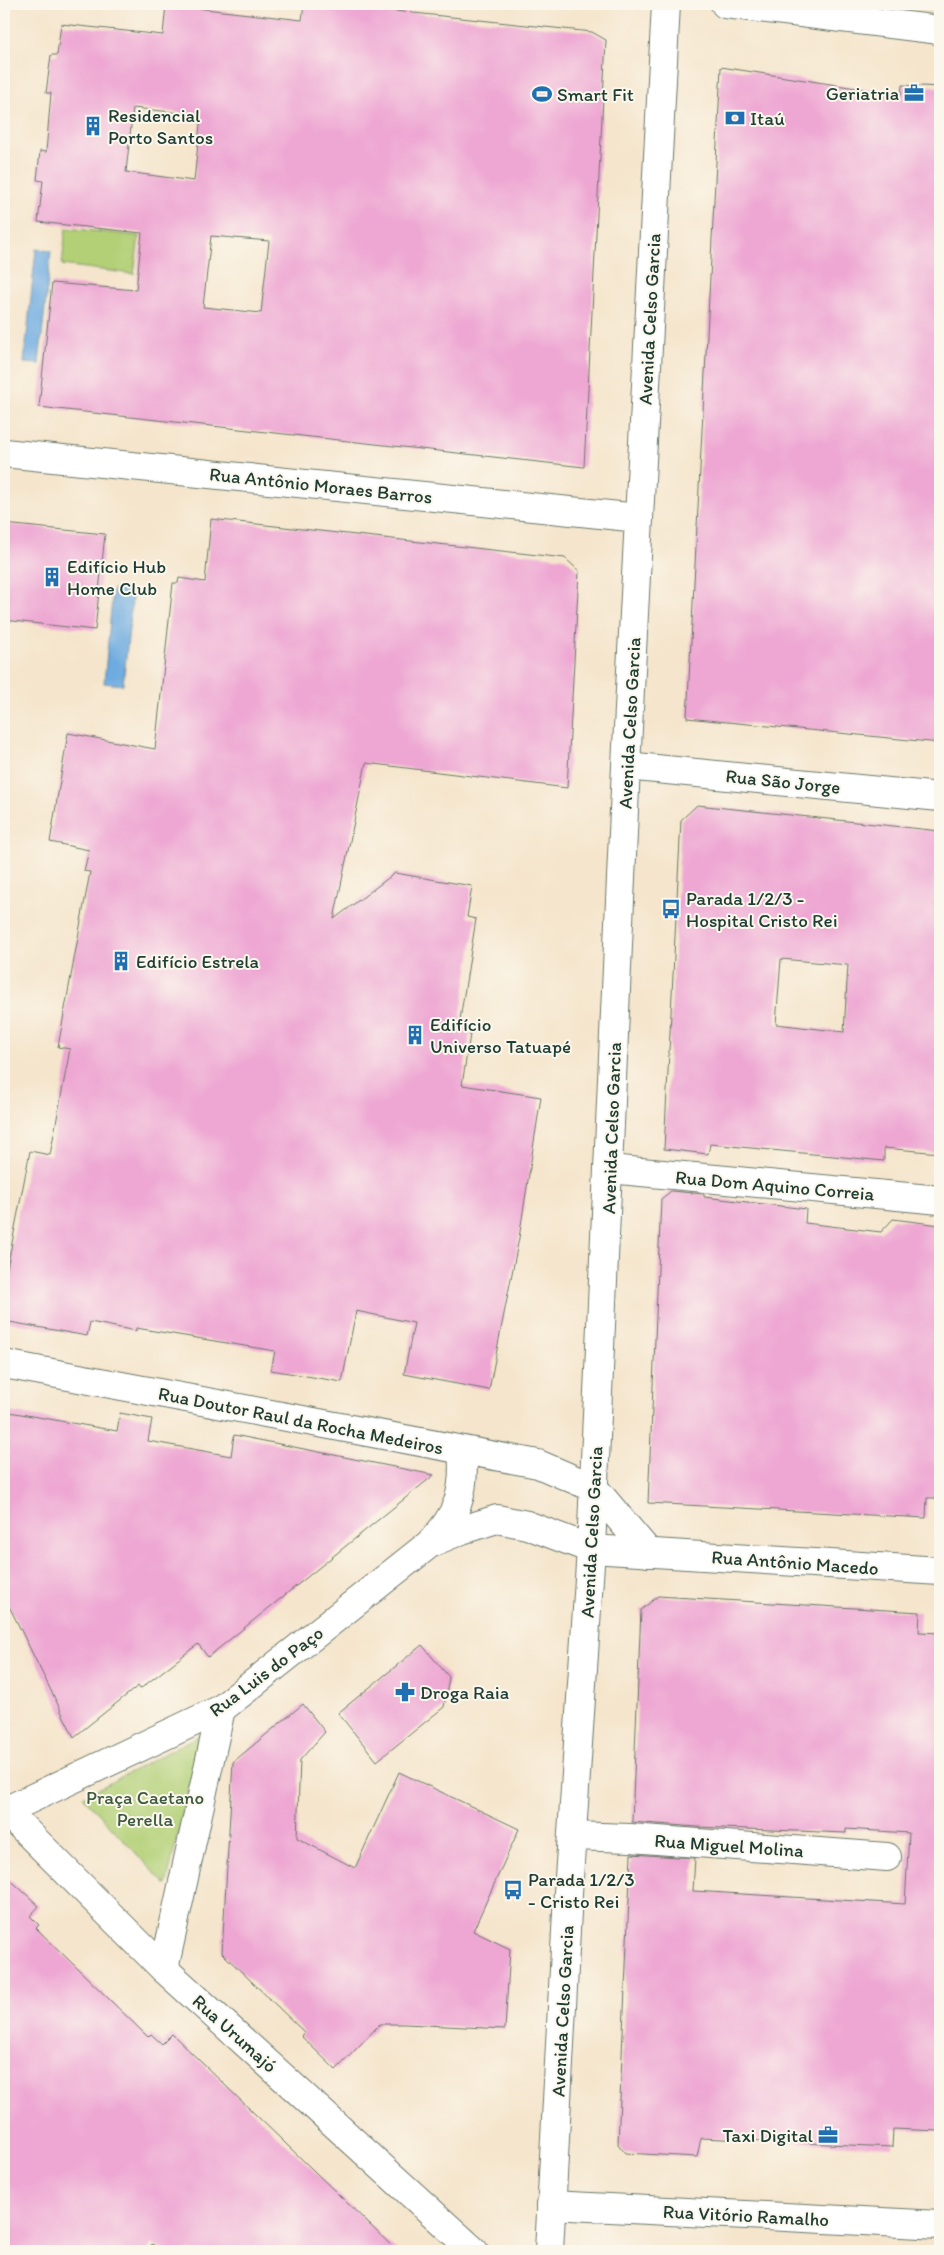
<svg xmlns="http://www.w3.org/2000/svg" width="944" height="2255" font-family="Itim,sans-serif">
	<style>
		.green { fill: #b3d077; stroke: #698656 }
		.water { fill: #6eabe0; stroke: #46748a }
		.building { fill: #eea7d3; fill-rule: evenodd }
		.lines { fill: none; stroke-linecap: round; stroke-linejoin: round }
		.minor-casing { stroke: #6a7869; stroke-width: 30 }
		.major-casing { stroke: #6a7869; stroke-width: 30 }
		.minor { stroke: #fff; stroke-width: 28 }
		.major { stroke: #fff; stroke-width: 28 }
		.labels { text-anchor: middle; stroke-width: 4; stroke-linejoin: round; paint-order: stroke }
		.poi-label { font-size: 19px; fill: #1f3d34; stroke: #fbf7ec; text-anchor: start }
		.street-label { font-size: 19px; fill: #1f3d34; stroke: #fbf7ec }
		.park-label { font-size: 19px; fill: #3d5a41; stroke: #fbf7ec }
	</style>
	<rect width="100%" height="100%" fill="#fbf7ec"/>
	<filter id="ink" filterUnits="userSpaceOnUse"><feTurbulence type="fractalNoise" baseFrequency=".02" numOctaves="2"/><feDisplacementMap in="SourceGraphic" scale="10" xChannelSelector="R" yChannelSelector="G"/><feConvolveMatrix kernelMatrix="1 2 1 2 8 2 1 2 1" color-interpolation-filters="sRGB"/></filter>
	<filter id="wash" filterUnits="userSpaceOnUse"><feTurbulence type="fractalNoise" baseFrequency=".0096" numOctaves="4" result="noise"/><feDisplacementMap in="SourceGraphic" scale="20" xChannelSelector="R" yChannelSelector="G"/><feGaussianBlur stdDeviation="1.12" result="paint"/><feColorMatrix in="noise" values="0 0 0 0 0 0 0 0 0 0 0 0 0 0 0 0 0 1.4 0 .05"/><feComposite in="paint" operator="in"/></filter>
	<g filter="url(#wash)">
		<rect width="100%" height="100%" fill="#f5e5cc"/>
		<g class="green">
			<polygon points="66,228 139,236 134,274 62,265"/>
			<polygon points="202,1734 166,1885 83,1797"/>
		</g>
		<g class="water">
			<polygon points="36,249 51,251 39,364 24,363"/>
			<polygon points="113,589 133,591 123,685 104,683"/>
		</g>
		<g id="blocks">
			<g class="building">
				<path d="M166,4H196V8L302,20L304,4H329L592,32L606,40L584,467L39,407L52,283L136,290L142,233L38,222L43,181L37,180L40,151L46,152L51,93H46L51,55H57L61,24L163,35ZM133,108L201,115L194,181L126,172ZM211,236L269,241L261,313L203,307Z"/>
				<polygon points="721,67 901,95 902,85 940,87 940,743 687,718"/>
				<polygon points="211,519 565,558 579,571 567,788 366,763 334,919 395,873 472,886 467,917 476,919 459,1026 471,1028 462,1085 541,1097 519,1238 489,1390 404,1374 414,1323 356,1311 342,1382 271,1370 275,1351 136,1328 136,1331 90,1322 87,1336 4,1321 4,1284 30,1151 50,1155 70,1049 58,1047 90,872 84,871 89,850 50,842 68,733 155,749 173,583 178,583 179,578 205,582"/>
				<polygon points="4,524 105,534 95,630 4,620"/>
				<path d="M697,805L940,831V1153L884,1148V1161L710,1144L708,1154L664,1149L681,820ZM781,959L848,965L844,1032L776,1024Z"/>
				<polygon points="671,1191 704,1194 704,1197 806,1209 805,1223 881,1232 893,1219 940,1225 940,1498 927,1498 926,1518 648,1503 661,1199"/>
				<polygon points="4,1411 117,1431 120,1413 152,1419 148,1441 231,1456 234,1435 434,1475 208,1657 198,1644 140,1689 138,1686 74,1737 4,1596"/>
				<polygon points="658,1596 920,1612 919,1632 940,1633 940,2131 893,2129 892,2147 701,2138 697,2157 625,2153 618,2144 631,1854 695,1858 693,1891 905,1904 909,1833 846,1829 846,1833 697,1827 632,1822 641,1610"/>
				<polygon points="422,1645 449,1677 444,1707 377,1761 338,1713"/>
				<polygon points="303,1704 325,1732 300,1760 297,1838 355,1868 399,1772 519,1829 473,1931 510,1949 505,2029 405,2024 380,2024 336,2070 301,2036 304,2032 222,1953 233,1762"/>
				<polygon points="4,1874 39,1906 30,1916 39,1925 36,1928 148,2037 151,2034 162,2044 172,2034 397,2251 163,2251 152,2244 147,2251 4,2251"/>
			</g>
		</g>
	</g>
	<g filter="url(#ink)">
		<use href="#blocks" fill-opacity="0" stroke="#6a7869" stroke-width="1"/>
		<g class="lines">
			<defs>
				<g id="minor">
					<polyline points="725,4 940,30"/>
					<polyline points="4,453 639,518"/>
					<polyline points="626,766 940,797"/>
					<polyline points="609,1169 940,1200"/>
					<polyline points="4,1364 538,1464 594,1488 649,1553"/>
					<polyline points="433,1542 462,1530 497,1519 527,1525 591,1549 940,1571"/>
					<polyline points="4,1809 164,1969 474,2251"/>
					<path d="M7,1810L221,1709L428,1545C458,1516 466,1492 462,1450"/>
					<polyline points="572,1836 630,1838 887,1857"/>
					<polyline points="164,1969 221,1709"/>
					<polyline points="551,2205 940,2225"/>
				</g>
				<polyline id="major" points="549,2251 568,1893 591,1549 626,766 666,4"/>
			</defs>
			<use href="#minor" class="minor-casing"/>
			<use href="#major" class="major-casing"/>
			<use href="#minor" class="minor"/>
			<use href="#major" class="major"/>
		</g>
	</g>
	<defs>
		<symbol id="office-bare" viewBox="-9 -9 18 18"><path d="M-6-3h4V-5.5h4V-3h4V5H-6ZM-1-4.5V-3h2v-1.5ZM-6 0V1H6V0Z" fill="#1f6fb2" stroke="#fbf7ec" stroke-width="2.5" paint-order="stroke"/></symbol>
		<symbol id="stadium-bare" viewBox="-9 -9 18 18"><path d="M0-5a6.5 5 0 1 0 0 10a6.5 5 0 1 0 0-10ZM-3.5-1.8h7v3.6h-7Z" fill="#1f6fb2" stroke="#fbf7ec" stroke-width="2.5" paint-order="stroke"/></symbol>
		<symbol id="bank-bare" viewBox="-9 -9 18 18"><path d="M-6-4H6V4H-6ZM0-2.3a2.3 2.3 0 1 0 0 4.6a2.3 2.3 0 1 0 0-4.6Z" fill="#1f6fb2" stroke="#fbf7ec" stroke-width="2.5" paint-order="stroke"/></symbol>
		<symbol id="building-bare" viewBox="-9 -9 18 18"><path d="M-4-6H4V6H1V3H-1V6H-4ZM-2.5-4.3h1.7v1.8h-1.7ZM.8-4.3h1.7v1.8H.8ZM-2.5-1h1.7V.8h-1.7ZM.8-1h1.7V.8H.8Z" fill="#1f6fb2" stroke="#fbf7ec" stroke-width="2.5" paint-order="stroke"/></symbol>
		<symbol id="bus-bare" viewBox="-9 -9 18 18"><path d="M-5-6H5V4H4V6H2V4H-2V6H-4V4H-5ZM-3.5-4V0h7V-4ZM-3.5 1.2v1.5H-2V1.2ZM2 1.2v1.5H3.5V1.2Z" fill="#1f6fb2" stroke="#fbf7ec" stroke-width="2.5" paint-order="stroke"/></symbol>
		<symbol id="pharmacy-bare" viewBox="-9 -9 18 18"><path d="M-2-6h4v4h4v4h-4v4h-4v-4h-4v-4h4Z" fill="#1f6fb2" stroke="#fbf7ec" stroke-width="2.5" paint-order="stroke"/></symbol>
	</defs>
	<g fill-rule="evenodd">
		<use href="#office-bare" x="900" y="79" width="28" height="28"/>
		<use href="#stadium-bare" x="528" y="80" width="28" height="28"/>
		<use href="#bank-bare" x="721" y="104" width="28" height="28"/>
		<use href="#building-bare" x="79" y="112" width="28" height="28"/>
		<use href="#building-bare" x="38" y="563" width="28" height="28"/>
		<use href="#bus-bare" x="657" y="895" width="28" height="28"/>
		<use href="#building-bare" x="107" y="947" width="28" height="28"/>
		<use href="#building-bare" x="401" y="1021" width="28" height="28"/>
		<use href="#pharmacy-bare" x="391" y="1678" width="28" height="28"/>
		<use href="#bus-bare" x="499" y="1876" width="28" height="28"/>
		<use href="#office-bare" x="814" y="2121" width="28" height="28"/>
	</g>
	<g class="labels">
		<g class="poi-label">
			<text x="899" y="100" text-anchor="end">Geriatria</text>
			<text x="557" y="101">Smart Fit</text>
			<text x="108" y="122">Residencial<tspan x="108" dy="22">Porto Santos</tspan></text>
			<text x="750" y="125">Itaú</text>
			<text x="67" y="573">Edifício Hub<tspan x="67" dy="22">Home Club</tspan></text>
			<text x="686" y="905">Parada 1/2/3 -<tspan x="686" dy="22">Hospital Cristo Rei</tspan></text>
			<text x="136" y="968">Edifício Estrela</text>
			<text x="430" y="1031">Edifício<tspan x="430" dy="22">Universo Tatuapé</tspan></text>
			<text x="420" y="1699">Droga Raia</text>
			<text x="528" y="1886">Parada 1/2/3<tspan x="528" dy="22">- Cristo Rei</tspan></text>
			<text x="813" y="2142" text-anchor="end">Taxi Digital</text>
		</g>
		<g class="street-label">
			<text transform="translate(649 319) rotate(-87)" y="7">Avenida Celso Garcia</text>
			<text transform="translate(321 485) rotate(6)" y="7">Rua Antônio Moraes Barros</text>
			<text transform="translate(629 723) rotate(-87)" y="7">Avenida Celso Garcia</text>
			<text transform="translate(783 781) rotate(6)" y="7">Rua São Jorge</text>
			<text transform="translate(611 1128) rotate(-88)" y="7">Avenida Celso Garcia</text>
			<text transform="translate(775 1185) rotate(5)" y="7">Rua Dom Aquino Correia</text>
			<text transform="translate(301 1420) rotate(11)" y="7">Rua Doutor Raul da Rocha Medeiros</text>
			<text transform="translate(591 1532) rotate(-87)" y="7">Avenida Celso Garcia</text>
			<text transform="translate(795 1562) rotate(4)" y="7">Rua Antônio Macedo</text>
			<text transform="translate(266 1671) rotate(-37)" y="7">Rua Luis do Paço</text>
			<text transform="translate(729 1845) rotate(4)" y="7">Rua Miguel Molina</text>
			<text transform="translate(562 2011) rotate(-87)" y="7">Avenida Celso Garcia</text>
			<text transform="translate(235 2033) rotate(42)" y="7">Rua Urumajó</text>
			<text transform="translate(746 2215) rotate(3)" y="7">Rua Vitório Ramalho</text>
		</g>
		<g class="park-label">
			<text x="145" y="1804">Praça Caetano<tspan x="145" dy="22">Perella</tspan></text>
		</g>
	</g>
	<rect width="944" height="2255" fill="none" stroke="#fbf7ec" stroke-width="20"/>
</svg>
